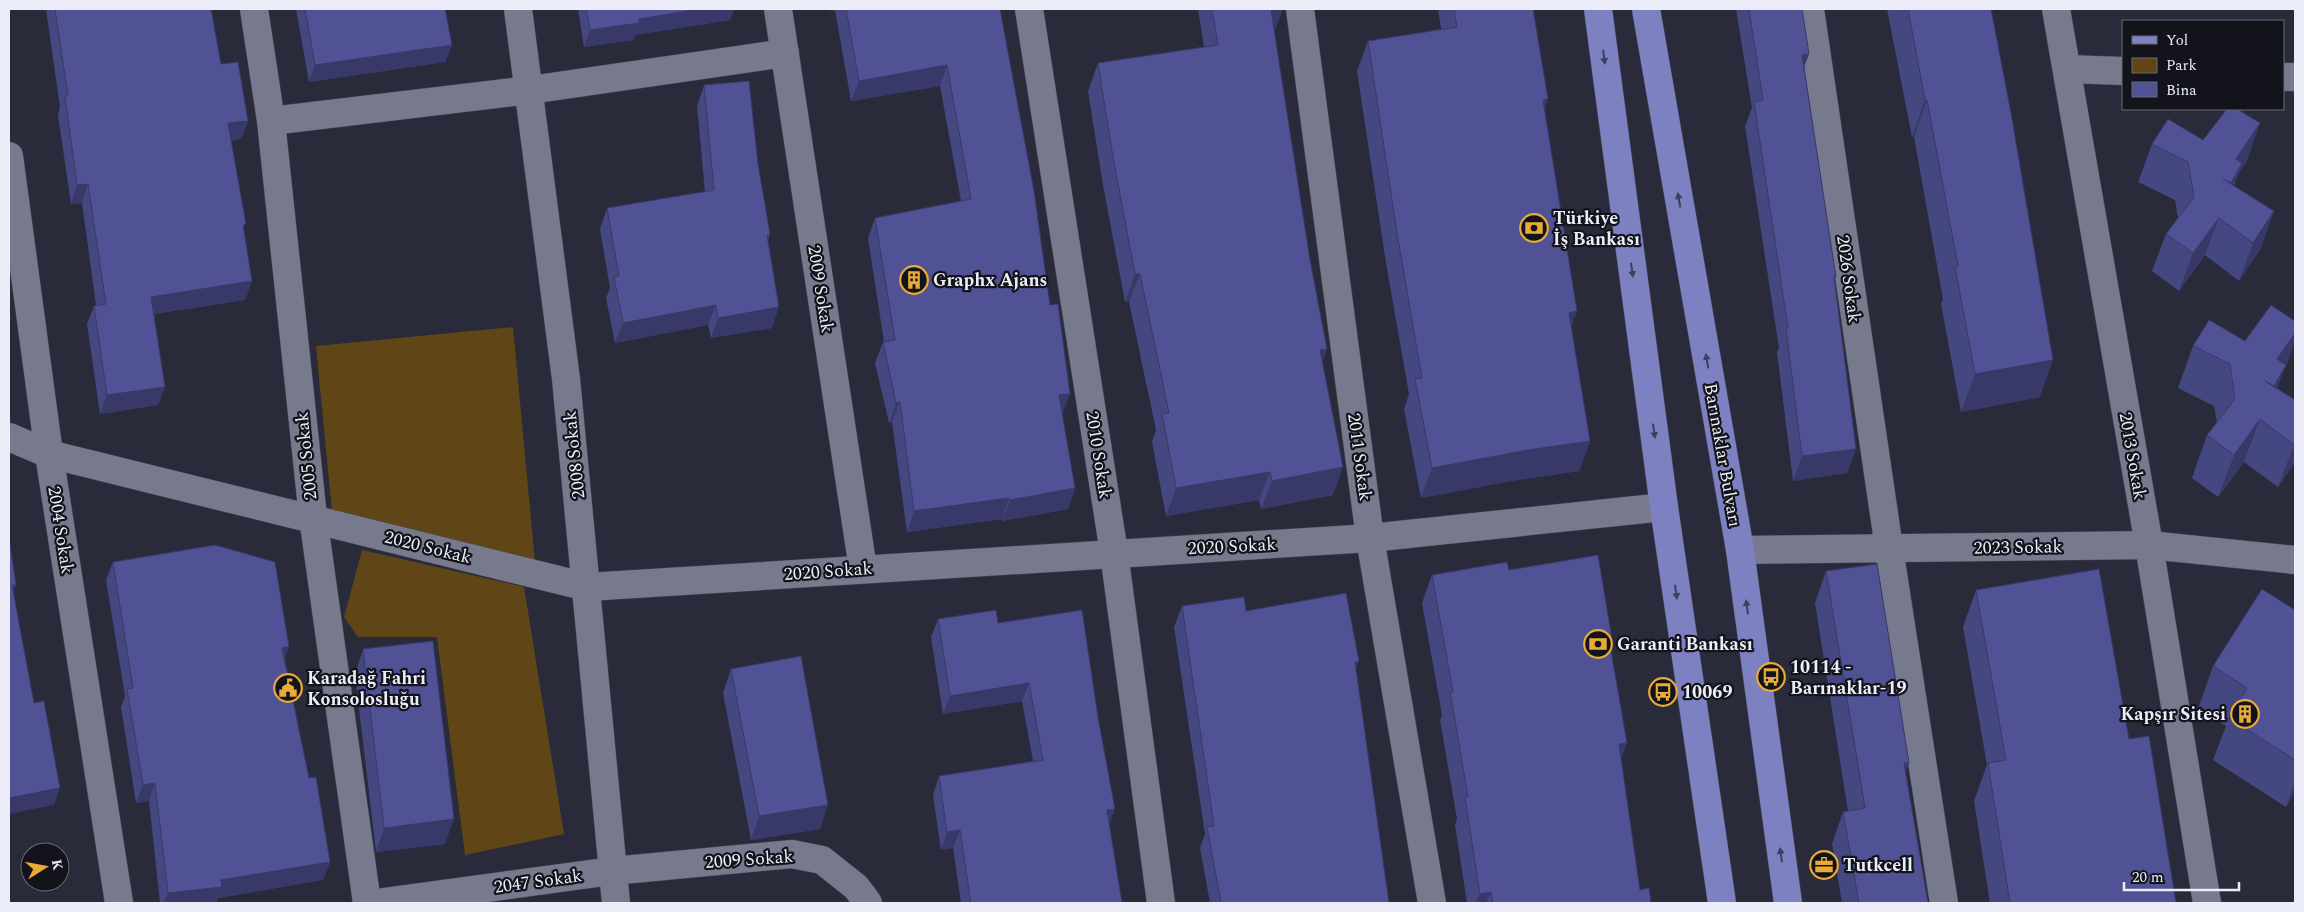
<svg xmlns="http://www.w3.org/2000/svg" width="2304" height="912" font-family="Spectral,serif">
	<style>
		.green { fill: #604616 }
		.lines { fill: none; stroke-linecap: round; stroke-linejoin: round }
		.minor-casing { stroke: #464755; stroke-width: 29 }
		.primary-casing { stroke: #464755; stroke-width: 29 }
		.minor { stroke: #77798d; stroke-width: 28 }
		.primary { stroke: #7e81c1; stroke-width: 28 }
		.wall { fill: #454780 }
		.shaded-wall { fill: #383968 }
		.building { fill: #505295; stroke: #383968 }
		.oneway { fill: #3e405d }
		.labels { text-anchor: middle; stroke-width: 4.5; stroke-linejoin: round; paint-order: stroke }
		.poi-label { font-size: 18px; font-weight: bold; fill: #ebedf8; stroke: #13141b; text-anchor: start }
		.street-label { font-size: 18px; fill: #ebedf8; stroke: #13141b }
	</style>
	<rect width="100%" height="100%" fill="#292b3b"/>
	<g class="green">
		<polygon points="513,327 535,562 332,511 316,346"/>
		<polygon points="362,550 524,587 564,834 465,855 437,637 358,637 344,617"/>
	</g>
	<g class="lines">
		<defs>
			<g id="minor">
				<polyline points="254,9 271,121 313,517 367,903"/>
				<polyline points="518,9 566,379 616,903"/>
				<polyline points="778,9 863,569"/>
				<polyline points="1029,9 1114,553 1161,903"/>
				<polyline points="1300,9 1370,538 1432,903"/>
				<polyline points="1810,9 1889,548 1944,903"/>
				<polyline points="2056,9 2149,545 2207,903"/>
				<polyline points="2067,69 2123,71"/>
				<polyline points="2283,77 2295,77"/>
				<polyline points="271,121 530,90 785,53"/>
				<polyline points="9,156 49,454 119,903"/>
				<polyline points="9,437 49,454 587,587 1370,538 1664,507"/>
				<polyline points="1740,550 2149,545 2295,560"/>
				<polyline points="376,903 612,871 792,854 822,860 856,887 868,903"/>
			</g>
			<g id="primary">
				<polyline points="1598,9 1664,507 1722,903"/>
				<polyline points="1646,9 1740,550 1788,903"/>
			</g>
		</defs>
		<use href="#minor" class="minor-casing"/>
		<use href="#primary" class="primary-casing"/>
		<use href="#minor" class="minor"/>
		<use href="#primary" class="primary"/>
	</g>
	<g class="wall">
		<polygon points="46,9 211,9 221,64 248,121 241,139 231,141 252,281 245,300 154,314 165,387 158,405 100,414 87,324 94,306 96,305 82,203 71,204 58,115 60,107"/>
		<polygon points="296,9 445,9 452,45 445,62 309,82"/>
		<polygon points="578,9 734,9 730,20 635,35 633,40 584,47"/>
		<polygon points="830,9 1000,9 1062,414 1075,488 1068,509 1002,521 1002,519 907,532 892,422 889,423 875,363 883,342 884,342 868,238 875,218 961,201 940,86 851,101 835,10 831,11"/>
		<polygon points="1198,9 1283,9 1274,32 1310,260 1327,349 1322,363 1333,495 1261,509 1259,500 1166,516 1152,442 1156,430 1129,302 1125,302 1103,185 1088,91 1098,63 1204,47"/>
		<polygon points="1438,9 1533,9 1548,99 1544,111 1577,311 1571,326 1590,441 1579,471 1517,480 1421,498 1404,409 1409,394 1386,263 1357,71 1368,41 1441,29"/>
		<polygon points="1736,9 1802,9 1804,68 1834,281 1856,449 1847,473 1793,481 1777,352 1779,348 1745,126 1752,108"/>
		<polygon points="1887,9 1991,9 2040,397 1961,412 1941,304 1943,299 1914,137 1912,137"/>
		<polygon points="704,85 758,164 770,234 768,240 772,328 711,338 708,325 615,343 606,298 610,288 600,229 607,208 705,192 697,106"/>
		<polygon points="2203,140 2247,161 2239,172 2234,186 2261,248 2239,281 2205,255 2179,291 2152,271 2166,234 2178,218 2175,200 2138,182 2152,144"/>
		<polygon points="2193,346 2286,367 2284,370 2277,388 2295,400 2295,462 2278,487 2244,462 2218,497 2192,478 2207,435 2217,423 2214,406 2178,388"/>
		<polygon points="113,562 285,659 309,778 330,862 323,880 218,898 216,903 160,903 149,801 136,803 121,707 125,696 106,580"/>
		<polygon points="1509,570 1610,645 1621,759 1640,890 1651,903 1467,903 1455,825 1457,819 1440,720 1442,715 1422,603 1432,575"/>
		<polygon points="1826,571 1905,772 1928,903 1842,903 1832,844 1843,812 1848,811 1815,603"/>
		<polygon points="1976,590 2129,739 2176,903 1990,903 1974,801 1987,765 1963,627"/>
		<polygon points="1182,606 1246,611 1356,670 1389,903 1210,903 1200,848 1205,834 1174,627"/>
		<polygon points="2295,610 2295,791 2286,807 2213,760 2226,726 2198,709 2213,666"/>
		<polygon points="938,619 998,623 1109,824 1122,903 961,903 953,848 941,850 933,795 939,776 1033,761 1022,701 943,714 931,637"/>
		<polygon points="363,649 445,844 376,852 355,674"/>
		<polygon points="731,669 820,829 751,840 723,693"/>
	</g>
	<g class="shaded-wall">
		<polygon points="699,9 734,9 730,20 635,35 633,40 584,47 590,30 639,19"/>
		<polygon points="1275,9 1283,9 1273,35 1271,10"/>
		<polygon points="452,45 445,62 309,82 315,65"/>
		<polygon points="1809,54 1800,78 1802,55"/>
		<polygon points="947,65 940,86 851,101 859,81"/>
		<polygon points="1548,99 1538,130 1543,100"/>
		<polygon points="1925,100 1927,100 1914,137 1912,137"/>
		<polygon points="248,121 241,139 221,142 228,123"/>
		<polygon points="2260,123 2247,161 2239,172 2228,200 2219,218 2232,182 2236,159"/>
		<polygon points="88,184 82,203 71,204 77,185"/>
		<polygon points="2274,211 2261,248 2239,281 2253,243"/>
		<polygon points="2219,218 2205,255 2179,291 2193,253"/>
		<polygon points="1135,274 1140,274 1129,302 1125,302"/>
		<polygon points="252,281 245,300 145,315 151,297"/>
		<polygon points="716,305 708,325 615,343 623,323"/>
		<polygon points="779,307 772,328 711,338 718,318"/>
		<polygon points="1577,311 1566,341 1569,313"/>
		<polygon points="2295,333 2295,341 2286,367 2284,370 2270,407 2262,420 2274,386 2277,359"/>
		<polygon points="1327,349 1317,377 1320,350"/>
		<polygon points="2053,360 2040,397 1961,412 1975,374"/>
		<polygon points="165,387 158,405 100,414 107,395"/>
		<polygon points="1070,394 1062,414 1059,395"/>
		<polygon points="900,402 892,422 889,423 896,403"/>
		<polygon points="2260,419 2244,462 2218,497 2234,455"/>
		<polygon points="1590,441 1579,471 1517,480 1421,498 1432,468 1528,450"/>
		<polygon points="2295,443 2295,462 2278,487 2294,445"/>
		<polygon points="1856,449 1847,473 1793,481 1802,456"/>
		<polygon points="1343,467 1333,495 1261,509 1272,481"/>
		<polygon points="1270,472 1259,500 1166,516 1176,488"/>
		<polygon points="1075,488 1068,509 1002,521 1010,500"/>
		<polygon points="1009,498 1002,519 907,532 914,511"/>
		<polygon points="12,585 16,585 10,602"/>
		<polygon points="289,647 282,665 282,648"/>
		<polygon points="1359,661 1351,682 1355,662"/>
		<polygon points="1029,683 1022,701 943,714 950,696"/>
		<polygon points="1627,743 1617,771 1619,744"/>
		<polygon points="1904,763 1909,763 1897,795"/>
		<polygon points="2295,780 2295,791 2286,807"/>
		<polygon points="155,783 149,801 136,803 143,785"/>
		<polygon points="60,788 54,805 9,814 9,798"/>
		<polygon points="828,805 820,829 751,840 759,816"/>
		<polygon points="1115,809 1108,827 1107,810"/>
		<polygon points="454,819 445,844 376,852 384,828"/>
		<polygon points="960,830 953,848 941,850 947,832"/>
		<polygon points="330,862 323,880 218,898 216,903 164,903 168,893 221,880"/>
		<polygon points="1491,892 1486,903 1476,903 1480,894"/>
	</g>
	<g class="building">
		<polygon points="55,9 211,9 221,64 238,62 248,121 228,123 246,224 243,225 252,281 151,297 165,387 107,395 94,306 106,304 88,184 77,185 65,96 68,95"/>
		<polygon points="305,9 445,9 452,45 315,65"/>
		<polygon points="586,9 699,9 639,19 639,23 590,30"/>
		<polygon points="846,9 1000,9 1034,191 1050,305 1058,304 1070,394 1059,395 1075,488 1010,500 1009,498 914,511 900,402 896,403 883,342 895,340 875,218 971,199 947,65 859,81"/>
		<polygon points="1212,9 1275,9 1271,10 1310,260 1327,349 1320,350 1343,467 1272,481 1270,472 1176,488 1162,414 1169,413 1140,274 1135,274 1113,157 1098,63 1218,45"/>
		<polygon points="1454,9 1533,9 1548,99 1543,100 1577,311 1569,313 1590,441 1528,450 1432,468 1415,379 1422,378 1397,233 1368,41 1457,27"/>
		<polygon points="1749,9 1802,9 1809,54 1802,55 1836,277 1834,277 1856,449 1802,456 1786,328 1788,328 1754,102 1763,100"/>
		<polygon points="1908,9 1991,9 2011,113 2053,360 1975,374 1955,267 1958,266 1927,100 1925,100"/>
		<polygon points="749,81 758,164 770,234 767,235 779,307 718,318 716,305 623,323 614,277 619,276 607,208 714,190 704,85"/>
		<polygon points="2227,109 2237,109 2260,123 2236,159 2242,163 2231,183 2223,179 2274,211 2253,243 2219,218 2193,253 2166,234 2194,197 2188,162 2152,144 2168,119 2203,140"/>
		<polygon points="2271,305 2295,321 2295,333 2277,359 2286,365 2274,386 2265,381 2295,400 2295,443 2294,445 2260,419 2234,455 2207,435 2235,399 2230,364 2193,346 2209,320 2245,341"/>
		<polygon points="9,538 16,585 12,585 34,703 44,701 60,788 9,798"/>
		<polygon points="215,545 275,562 289,647 282,648 309,778 316,777 330,862 221,880 222,887 168,893 155,783 143,785 127,689 133,688 113,562"/>
		<polygon points="1598,555 1612,639 1609,639 1627,743 1619,744 1640,890 1649,888 1651,903 1493,903 1491,892 1480,894 1465,797 1468,796 1450,692 1453,692 1432,575 1507,562 1509,570"/>
		<polygon points="1877,564 1909,763 1904,763 1928,903 1859,903 1843,812 1865,808 1826,571"/>
		<polygon points="2099,569 2129,739 2149,736 2176,903 2010,903 1988,763 2006,760 1976,590"/>
		<polygon points="2262,589 2295,610 2295,760 2229,718 2247,688 2213,666"/>
		<polygon points="1346,593 1359,661 1355,662 1389,903 1221,903 1207,827 1214,826 1182,606 1244,597 1246,611"/>
		<polygon points="996,610 998,623 1082,610 1098,717 1115,809 1107,810 1122,903 971,903 960,830 947,832 939,776 1043,760 1029,683 950,696 938,619"/>
		<polygon points="433,641 454,819 384,828 363,649"/>
		<polygon points="801,656 828,805 759,816 731,669"/>
	</g>
	<defs><path id="oneway-solid" d="M-6-.8H1V-3.2L6.5 0L1 3.2V.8H-6Z" transform="scale(1.25)"/></defs>
	<g class="oneway">
		<use href="#oneway-solid" transform="translate(1604 57) rotate(83)"/>
		<use href="#oneway-solid" transform="translate(1679 200) rotate(-100)"/>
		<use href="#oneway-solid" transform="translate(1632 270) rotate(82)"/>
		<use href="#oneway-solid" transform="translate(1707 361) rotate(-100)"/>
		<use href="#oneway-solid" transform="translate(1654 431) rotate(82)"/>
		<use href="#oneway-solid" transform="translate(1676 592) rotate(82)"/>
		<use href="#oneway-solid" transform="translate(1747 607) rotate(-98)"/>
		<use href="#oneway-solid" transform="translate(1781 855) rotate(-98)"/>
	</g>
	<defs>
		<symbol id="bank-ring" viewBox="-11 -11 22 22"><circle r="9.5" fill="#13141b" stroke="#e8ab37" stroke-width="1.5"/><path d="M-6-4H6V4H-6ZM0-2.3a2.3 2.3 0 1 0 0 4.6a2.3 2.3 0 1 0 0-4.6Z" fill="#e8ab37"/></symbol>
		<symbol id="building-ring" viewBox="-11 -11 22 22"><circle r="9.5" fill="#13141b" stroke="#e8ab37" stroke-width="1.5"/><path d="M-4-6H4V6H1V3H-1V6H-4ZM-2.5-4.3h1.7v1.8h-1.7ZM.8-4.3h1.7v1.8H.8ZM-2.5-1h1.7V.8h-1.7ZM.8-1h1.7V.8H.8Z" fill="#e8ab37"/></symbol>
		<symbol id="bus-ring" viewBox="-11 -11 22 22"><circle r="9.5" fill="#13141b" stroke="#e8ab37" stroke-width="1.5"/><path d="M-5-6H5V4H4V6H2V4H-2V6H-4V4H-5ZM-3.5-4V0h7V-4ZM-3.5 1.2v1.5H-2V1.2ZM2 1.2v1.5H3.5V1.2Z" fill="#e8ab37"/></symbol>
		<symbol id="civic-ring" viewBox="-11 -11 22 22"><circle r="9.5" fill="#13141b" stroke="#e8ab37" stroke-width="1.5"/><path d="M-.6-6.5H3V-4.5H.6V-3L4-1V1h2V6H-6V1h2V-1L-.6-3ZM-1.2 2.5V6h2.4V2.5Z" fill="#e8ab37"/></symbol>
		<symbol id="office-ring" viewBox="-11 -11 22 22"><circle r="9.5" fill="#13141b" stroke="#e8ab37" stroke-width="1.5"/><path d="M-6-3h4V-5.5h4V-3h4V5H-6ZM-1-4.5V-3h2v-1.5ZM-6 0V1H6V0Z" fill="#e8ab37"/></symbol>
	</defs>
	<g fill-rule="evenodd">
		<use href="#bank-ring" x="1518" y="212" width="32" height="32"/>
		<use href="#building-ring" x="898" y="264" width="32" height="32"/>
		<use href="#bank-ring" x="1582" y="628" width="32" height="32"/>
		<use href="#bus-ring" x="1755" y="661" width="32" height="32"/>
		<use href="#civic-ring" x="272" y="672" width="32" height="32"/>
		<use href="#bus-ring" x="1647" y="676" width="32" height="32"/>
		<use href="#building-ring" x="2229" y="698" width="32" height="32"/>
		<use href="#office-ring" x="1808" y="849" width="32" height="32"/>
	</g>
	<g class="labels">
		<g class="poi-label">
			<text x="1553" y="224">Türkiye<tspan x="1553" dy="21">İş Bankası</tspan></text>
			<text x="933" y="286">Graphx Ajans</text>
			<text x="1617" y="650">Garanti Bankası</text>
			<text x="1790" y="673">10114 -<tspan x="1790" dy="21">Barınaklar-19</tspan></text>
			<text x="307" y="684">Karadağ Fahri<tspan x="307" dy="21">Konsolosluğu</tspan></text>
			<text x="1682" y="698">10069</text>
			<text x="2226" y="720" text-anchor="end">Kapşır Sitesi</text>
			<text x="1843" y="871">Tutkcell</text>
		</g>
		<g class="street-label">
			<text transform="translate(1849 279) rotate(82)" y="6">2026 Sokak</text>
			<text transform="translate(821 289) rotate(81)" y="6">2009 Sokak</text>
			<text transform="translate(574 455) rotate(-96)" y="6">2008 Sokak</text>
			<text transform="translate(1099 455) rotate(81)" y="6">2010 Sokak</text>
			<text transform="translate(1723 455) rotate(80)" y="6">Barınaklar Bulvarı</text>
			<text transform="translate(306 456) rotate(-96)" y="6">2005 Sokak</text>
			<text transform="translate(2133 456) rotate(80)" y="6">2013 Sokak</text>
			<text transform="translate(1360 457) rotate(82)" y="6">2011 Sokak</text>
			<text transform="translate(61 530) rotate(81)" y="6">2004 Sokak</text>
			<text transform="translate(1232 546) rotate(-3)" y="6">2020 Sokak</text>
			<text transform="translate(428 547) rotate(14)" y="6">2020 Sokak</text>
			<text transform="translate(2018 547) rotate(-1)" y="6">2023 Sokak</text>
			<text transform="translate(828 571) rotate(-4)" y="6">2020 Sokak</text>
			<text transform="translate(749 859) rotate(-4)" y="6">2009 Sokak</text>
			<text transform="translate(538 881) rotate(-8)" y="6">2047 Sokak</text>
		</g>
	</g>
	<rect width="2304" height="912" fill="none" stroke="#ebedf8" stroke-width="20"/>
	<rect x="2122" y="20" width="162" height="90" fill="#13141b" stroke="#696b73"/>
	<rect x="2132" y="36" width="25" height="8" fill="#7e81c1" stroke="#696b73"/>
	<text x="2166" y="45" font-size="15" fill="#ebedf8">Yol</text>
	<rect x="2132" y="58" width="25" height="15" fill="#604616" stroke="#696b73"/>
	<text x="2166" y="70" font-size="15" fill="#ebedf8">Park</text>
	<rect x="2132" y="82" width="25" height="15" fill="#505295" stroke="#696b73"/>
	<text x="2166" y="95" font-size="15" fill="#ebedf8">Bina</text>
	<g transform="translate(45 867) rotate(79)"><circle r="24" fill="#13141b" stroke="#696b73"/>
	<path d="M0-4L9 19L0 12L-9 19Z" fill="#e8ab37"/>
	<text y="-8" font-size="14" font-weight="bold" text-anchor="middle" fill="#ebedf8">K</text>
	</g>
	<path d="M2124 882v8h115v-8" fill="none" stroke="#ebedf8" stroke-width="2.5"/>
	<text x="2132" y="882" font-size="15" fill="#ebedf8" stroke="#13141b" stroke-width="4" paint-order="stroke">20 m</text>
</svg>
